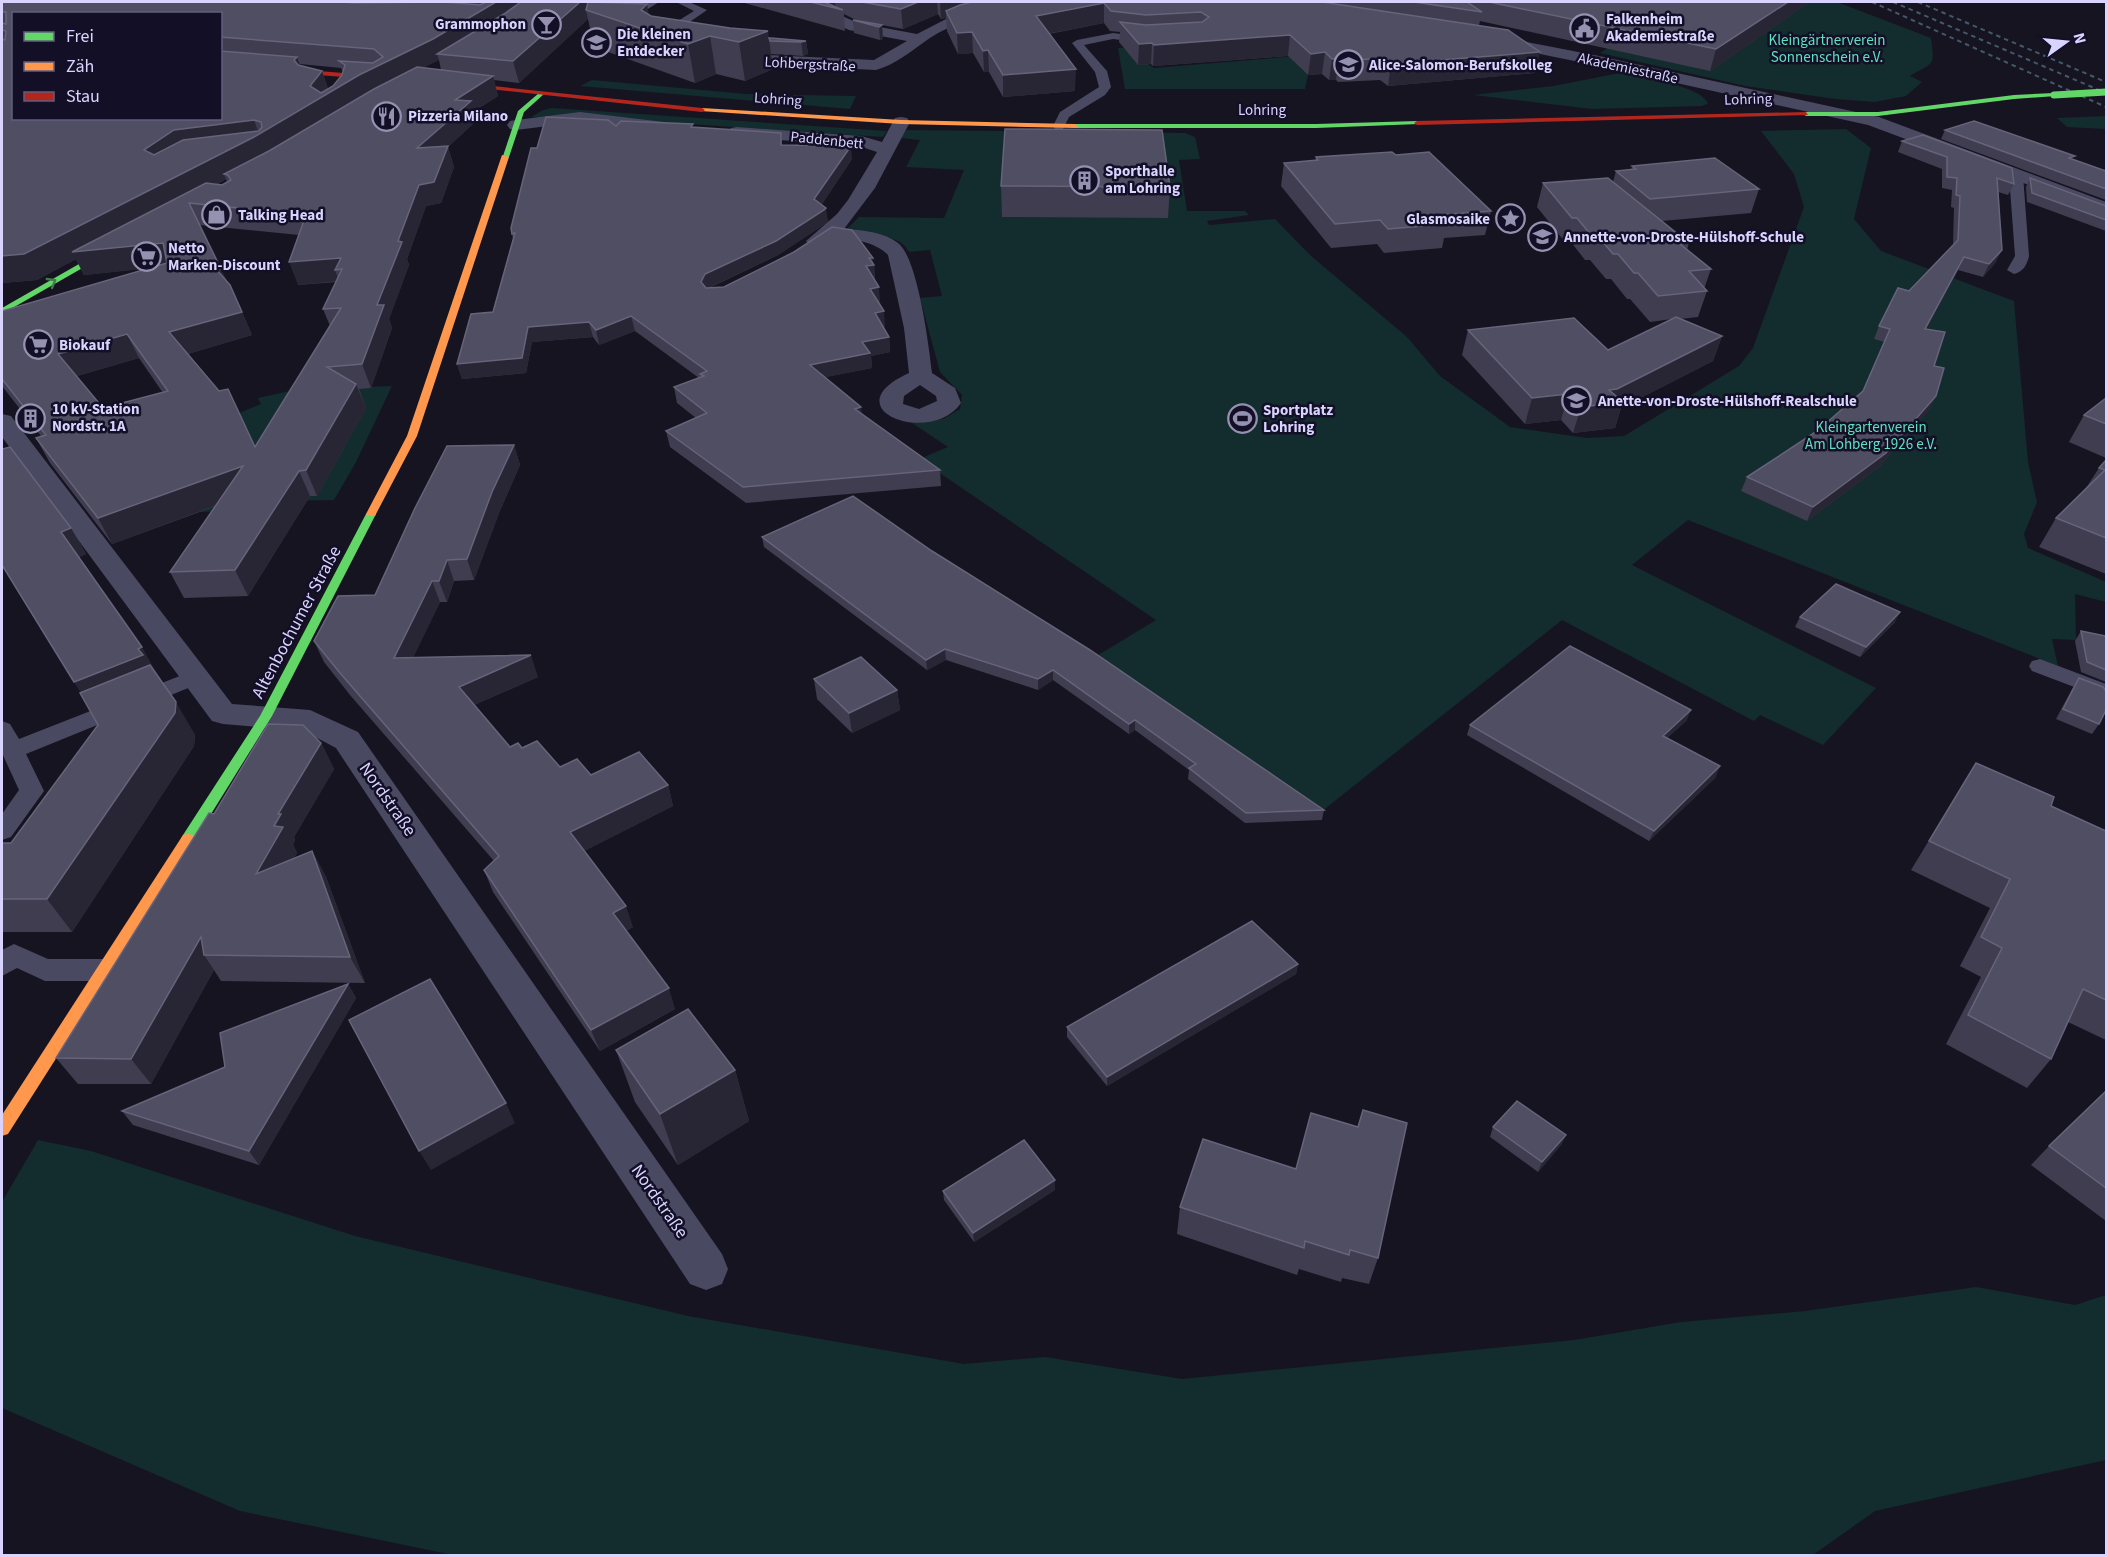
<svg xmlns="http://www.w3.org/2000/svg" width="2108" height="1557" font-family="'Source Sans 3',sans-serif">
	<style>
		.green { fill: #132c2d }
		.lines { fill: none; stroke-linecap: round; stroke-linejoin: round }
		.lane { fill: #4a4962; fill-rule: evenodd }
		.street { fill: #4a4962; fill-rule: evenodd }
		.fast { fill: #63d668; fill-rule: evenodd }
		.slow { fill: #ff974d; fill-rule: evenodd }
		.jam { fill: #b3261e; fill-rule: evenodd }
		.rail { stroke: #43596b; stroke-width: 2; stroke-dasharray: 4.5 4; stroke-linecap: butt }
		.fast-bridge { stroke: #63d668; stroke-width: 7 }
		.wall { fill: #403d50; fill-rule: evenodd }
		.shaded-wall { fill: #282635 }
		.building { fill: #504e63; stroke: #66637b; stroke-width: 1.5; fill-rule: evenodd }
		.oneway { stroke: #3f7c4a }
		.labels { text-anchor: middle; stroke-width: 5; stroke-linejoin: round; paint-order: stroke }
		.far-poi-label { font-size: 15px; font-weight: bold; fill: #d9d4ff; stroke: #130f26; text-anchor: start }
		.far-park-label { font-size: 15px; fill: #5fe0c0; stroke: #130f26 }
		.far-street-label { font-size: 15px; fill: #d9d4ff; stroke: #130f26 }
		.street-label { font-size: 18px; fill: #d9d4ff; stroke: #130f26 }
	</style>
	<rect width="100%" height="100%" fill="#161421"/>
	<g class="green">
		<path d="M1777,2H1837L1931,38C1935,67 1934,62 1910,76L1922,82L1906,96L1875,102L1835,99L1745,86L1600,53L1655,18Z"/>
		<polygon points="1118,48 1124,48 1154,68 1298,56 1293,61 1308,75 1305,89 1125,89"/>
		<path d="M1620,73C1638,77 1704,86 1708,104L1701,106L1592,109L1473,95L1553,86Z"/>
		<polygon points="592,80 746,94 856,96 850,109 580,86"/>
		<polygon points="552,108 887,131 883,137 644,121 531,117 543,110"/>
		<polygon points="2106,116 2106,129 2067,127 2057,118"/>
		<path d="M1846,129L1871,148L1854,219L1881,251L2014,301L2028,462L2037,502L2024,534L2028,548L2106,582V602L2075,594L2076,640L2052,639L2058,666L1688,520L1632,565L1876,688L1823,745L1760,715L1754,721L1562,620L1316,816L1090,660L1156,620L919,459L948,447L909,421L943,419L960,409L962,395L940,372L920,298L942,296L930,250L909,252C897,229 866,241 847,229L859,217L944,218L964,170L906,167L920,140L901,138L906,130L1185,133L1195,137L1200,159L1179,160L1187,211H1245L1249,215L1207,221L1209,225L1275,219L1310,255L1407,337L1440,376L1510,427L1587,438L1624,436L1739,366L1753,348L1804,207L1794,174L1761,131Z"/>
		<polygon points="392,386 356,462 334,500 278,501 274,509 199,512 239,413 261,404 258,398 299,389"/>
		<polygon points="38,1140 91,1151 355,1236 688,1316 964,1364 1045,1357 1182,1379 1574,1340 1681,1322 1805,1311 1976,1287 2075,1305 2106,1295 2106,1460 1875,1511 1813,1555 453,1555 240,1511 2,1408 2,1202"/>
	</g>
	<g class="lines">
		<g class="lane">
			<polygon points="648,2 659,2 624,24 620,25 615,22"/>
			<polygon points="676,2 689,2 707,10 681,28 665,45 657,45 657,41 673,24 694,11"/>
			<polygon points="1113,33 1152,38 1157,41 1152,44 1113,39 1084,45 1107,71 1111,87 1105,95 1069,117 1063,129 1055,129 1053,126 1060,112 1099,87 1095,72 1072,43 1077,40"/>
			<path d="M2016,171L2023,175L2029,256C2027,265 2023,272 2014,274L2007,270L2015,256L2009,175Z"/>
			<polygon points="2040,659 2106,684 2106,699 2032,671 2029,666 2032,661"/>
			<polygon points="195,670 203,672 206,677 203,682 26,754 44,791 11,837 2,840 2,814 19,790 2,753 2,721 10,724 19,739"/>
			<polygon points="14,944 48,959 104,959 114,962 118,970 114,978 104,981 45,981 17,968 2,976 2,950"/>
		</g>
		<g class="street">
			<path d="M1003,2H1026L1024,5C995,12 966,18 940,32C918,44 901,63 876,70L728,63L720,58L728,53L874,60L907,41L849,30L825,19L823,16L825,13H835L858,23L917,34L950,17Z"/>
			<polygon points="1490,35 1599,56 1879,117 2106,202 2106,214 1868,125 1599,66 1485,43 1482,40"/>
			<polygon points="580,112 664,122 670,123 673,127 670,131 664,132 580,122 516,130 510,129 507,125 510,121 516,120"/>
			<path d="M901,117L907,118L910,122L875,188L844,229C862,230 884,232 898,243C918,258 929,347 932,373L955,388L961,403C931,447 830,409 909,373L904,328L888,255C877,243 850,237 833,239C828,240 822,245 816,247L809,245L806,241L837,214L848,200L877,152L859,146L737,137L731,136L728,132L731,128L737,127L861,136L882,142L895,118ZM920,385L936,396L937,401L919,409L903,404L904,396Z"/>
			<polygon points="2,414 11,416 232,704 310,710 358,732 722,1254 728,1269 722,1284 706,1290 690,1284 336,748 304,731 223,724 212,721 2,437"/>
		</g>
		<g class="fast">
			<polygon points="539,93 544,94 524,112 509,157 502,159 518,111"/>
			<polygon points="2054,93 2056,96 2014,99 1878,116 1806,116 1803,114 1806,112 1878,112 2014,95"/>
			<polygon points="1417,121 1419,124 1316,128 1075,128 1072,126 1075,124 1316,124"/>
			<polygon points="114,244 121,246 2,314 2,308"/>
			<polygon points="371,511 376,514 272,716 193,843 183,843 181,839 183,835 260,716 366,514"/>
		</g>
		<g class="slow">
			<polygon points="702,108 901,120 1075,124 1078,126 1075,128 901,124 700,111"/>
			<polygon points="502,155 509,157 417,436 376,514 375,516 367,516 366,514 407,436"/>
			<polygon points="188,834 193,835 195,839 193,843 8,1134 2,1136 2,1115 183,835"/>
		</g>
		<g class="jam">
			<polygon points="220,63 380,76 383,78 380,80 220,67"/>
			<polygon points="454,82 702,108 705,110 702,112 452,85"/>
			<polygon points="1806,112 1808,115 1417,125 1414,123 1417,121"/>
		</g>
		<g class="rail">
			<polyline points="1872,2 2106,107"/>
			<polyline points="1893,2 2106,93"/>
			<polyline points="1918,2 2106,82"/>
		</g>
		<polyline class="fast-bridge" points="2054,95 2106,92"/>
	</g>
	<g class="wall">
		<path d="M2,2H607H606L651,16L769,38L806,41L808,54L803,56L771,54L773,69L745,81L716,74L695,83L594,47L588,19L519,83L494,80L498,96L473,112L476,121L448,147L454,167L441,203L426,206L407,259L409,265L389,319L392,328L371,388L359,389L366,408L317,496H310L248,596L184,598L170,572L216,506L112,544L50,463L36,438L41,436L2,386V311L149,268L84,275L76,259L37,280L2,283ZM220,14V118H14ZM439,60L441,70L423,68L428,65ZM300,64L341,68L343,72L342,75L333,86L328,89L322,71L301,66ZM226,179L227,182L222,185H216ZM199,225L299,235L298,285L336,282L323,309L330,326L255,447L188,354L252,335L242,312ZM139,358L163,393L103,408L77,376Z"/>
		<polygon points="741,2 1808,2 1807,4 1710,71 1480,21 1479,25 1535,73 1388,86 1380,80 1338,82 1336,80 1329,80 1322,74 1308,75 1288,56 1153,66 1151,64 1138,65 1119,42 1120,32 1110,31 1104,23 1049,34 1075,91 1003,97 989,72 984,72 973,53 958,54 947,31 946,18 941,19 938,14 903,29 882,25 883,39 880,40 854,33 853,20 858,21 844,14 845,31"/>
		<polygon points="616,126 694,127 781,133 782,145 852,159 822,204 828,221 825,224 778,255 709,288 724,287 874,264 875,279 874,279 880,302 878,302 885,326 883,327 889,337 890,352 871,356 872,368 825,377 862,414 940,470 941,486 746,503 670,447 666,431 696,418 677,403 674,387 699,378 635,331 599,345 593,337 532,342 526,373 462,379 457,364 493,312 513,239 512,234 537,148"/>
		<polygon points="1945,130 2074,160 2106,171 2106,200 1941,139"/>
		<polygon points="1923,135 2014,184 2008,195 1998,192 1996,262 1983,277 1958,270 1926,329 1934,366 1936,396 1929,410 1879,467 1807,521 1741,491 1747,477 1817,431 1863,391 1885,342 1874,339 1879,326 1909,291 1953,245 1954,208 1951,207 1952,190 1942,188 1942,169 1898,152 1902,141"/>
		<polygon points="1396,155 1491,211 1485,235 1444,238 1442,248 1384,253 1377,244 1331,248 1281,186 1284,163 1315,161 1316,157"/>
		<polygon points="1632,166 1759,189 1751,213 1662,221 1689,243 1687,250 1711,269 1704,289 1707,291 1698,317 1680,319 1722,336 1713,361 1621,408 1615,428 1573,433 1561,420 1525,424 1462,355 1468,330 1608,350 1672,319 1650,322 1630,299 1627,299 1611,279 1606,279 1590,260 1585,260 1571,242 1565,242 1537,207 1543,183 1613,182 1616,171 1631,170"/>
		<polygon points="2030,178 2106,206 2106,231 2027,202 2026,187"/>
		<polygon points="1001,186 1170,187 1168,218 1002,217"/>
		<polygon points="2106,398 2106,458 2069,442 2084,415"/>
		<polygon points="514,445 520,465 499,513 474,580 454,581 447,602 440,602 413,657 538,677 474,705 510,747 522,748 560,767 591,775 668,785 673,806 584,851 633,927 626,931 675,1009 600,1051 493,892 484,870 494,861 350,695 324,662 314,641 375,595"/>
		<polygon points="2106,460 2106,574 2039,547 2056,518 2086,488 2099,468"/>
		<polygon points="71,528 86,554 79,557 157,674 195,735 194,746 72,932 2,932 2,843 11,843 98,725 81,693"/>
		<polygon points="762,537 932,551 1324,810 1322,820 1245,823 1188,779 1189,770 1135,730 1129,734 1053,680 1038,690 946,660 927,670 764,547"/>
		<polygon points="1800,617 1895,622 1860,657 1795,627"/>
		<polygon points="2081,631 2106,636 2106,682 2081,672 2075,641"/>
		<polygon points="2079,678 2099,724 2092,734 2056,719 2072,689"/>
		<polygon points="814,679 897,690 900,710 852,733 817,699"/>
		<polygon points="1687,720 1667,738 1716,777 1649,841 1467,735 1470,725"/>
		<polygon points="321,743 334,769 294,837 295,840 293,845 297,853 294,858 312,851 326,877 365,983 221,981 214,970 151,1084 78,1084 56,1058 214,814"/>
		<polygon points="1976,763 2051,806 2106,831 2106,1040 2068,1022 2051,1059 2027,1088 1946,1044 1981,977 1960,966 1990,908 1911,870"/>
		<polygon points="1298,964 1296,974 1107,1086 1067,1037 1067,1027"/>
		<polygon points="348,984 356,998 259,1165 133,1125 122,1111 225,1067"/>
		<polygon points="616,1050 735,1070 749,1121 678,1165 635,1102"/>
		<polygon points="2106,1091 2106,1221 2031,1165 2049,1146"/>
		<polygon points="1493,1127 1566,1135 1561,1145 1538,1172 1490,1137"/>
		<polygon points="1055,1180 1055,1190 974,1242 944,1200 943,1191"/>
		<polygon points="1180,1207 1378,1258 1369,1284 1342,1278 1341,1282 1299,1269 1297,1275 1177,1234"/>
	</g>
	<g class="shaded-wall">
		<polygon points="496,2 528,2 437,54 439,60 366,97 228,175 224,174 226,179 93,250 163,243 173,266 84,275 76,259 37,280 2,283 2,256 154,174 144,150 174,130 254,120 259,134 310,86 322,71 329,93 359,75"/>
		<polygon points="580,2 607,2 595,13 586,10 588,19 519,83 513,61"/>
		<polygon points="819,2 835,2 836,8"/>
		<polygon points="918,2 937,2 938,14 903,29 901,9"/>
		<polygon points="940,2 997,2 946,11 946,18 941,19"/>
		<polygon points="1788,2 1808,2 1807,4 1710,71 1716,49"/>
		<polygon points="1104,3 1104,23 1036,36 1036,16"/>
		<polygon points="647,4 652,32 641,10"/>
		<polygon points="882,25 883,39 880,40 879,27"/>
		<polygon points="768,31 773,69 745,81 739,42"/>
		<polygon points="972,32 973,53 958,54 957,33"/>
		<polygon points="1290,35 1288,56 1153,66 1154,45"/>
		<polygon points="710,36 716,74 695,83 688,44"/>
		<polygon points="806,41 808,54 803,56 801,42"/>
		<polygon points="1152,43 1151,64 1138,65 1139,44"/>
		<polygon points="988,50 989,72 984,72 983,51"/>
		<polygon points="1325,52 1322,74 1308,75 1311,54"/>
		<polygon points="1540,52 1535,73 1388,86 1391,64"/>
		<polygon points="297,57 305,79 294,60"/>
		<polygon points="1339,58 1336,80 1329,80 1332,59"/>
		<polygon points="1076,69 1075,91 1003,97 1003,75"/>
		<polygon points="493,76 498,96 473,112 476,121 448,147 454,167 441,203 426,206 407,259 409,265 389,319 392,328 371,388 362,364 377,305 398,241 417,148 455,100"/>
		<polygon points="851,146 852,159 816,213 814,199"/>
		<polygon points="826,208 828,221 825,224 778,255 708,288 704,296 701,282 705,274"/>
		<polygon points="2002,250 1996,262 1983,277 1989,264"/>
		<polygon points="1964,257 1958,270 1919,342 1925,329"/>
		<polygon points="341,258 342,269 335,270 339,281 298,285 289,262"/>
		<polygon points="869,258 873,258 875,279 868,281 866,266"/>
		<polygon points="216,269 221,269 230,292"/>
		<polygon points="879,287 880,302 871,304 870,289"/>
		<polygon points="884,311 885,326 876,328 875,313"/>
		<polygon points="242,312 252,335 181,356 169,332"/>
		<polygon points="631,316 635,331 599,345 596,330"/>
		<polygon points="589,322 593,337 532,342 526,373 462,379 457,364 528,327"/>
		<polygon points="127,334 139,358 71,378 58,354"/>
		<polygon points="1722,336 1713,361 1621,408 1615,428 1573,433 1581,407 1609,390"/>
		<polygon points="889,337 890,352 871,356 872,368 812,380 810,365 862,342"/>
		<polygon points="356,384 366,408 317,496 306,470"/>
		<polygon points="1568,394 1561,420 1525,424 1532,398"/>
		<polygon points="1936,396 1929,410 1879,467 1807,521 1813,507"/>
		<polygon points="861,407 863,422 855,409"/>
		<polygon points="514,445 520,465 499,513 474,580 467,559 492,492"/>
		<polygon points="243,466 255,491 112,544 98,518"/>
		<polygon points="299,471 310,496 248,596 235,570"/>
		<polygon points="71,528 86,554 76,558 61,532"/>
		<polygon points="447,560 454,581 447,602 439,581"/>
		<polygon points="432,581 440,602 403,679 394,658"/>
		<polygon points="1900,612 1895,622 1860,657 1866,647"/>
		<polygon points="142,647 157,674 91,709 74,682"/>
		<polygon points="945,649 946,660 927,670 926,660"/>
		<polygon points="531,655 538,677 467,708 459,687"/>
		<polygon points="1053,670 1053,680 1038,690 1038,679"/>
		<polygon points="897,690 900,710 852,733 849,713"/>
		<polygon points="176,702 195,735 194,746 72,932 47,899"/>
		<polygon points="1691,710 1687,720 1658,746 1663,736"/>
		<polygon points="1135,720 1135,730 1129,734 1129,724"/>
		<polygon points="321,743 334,769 294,837 295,840 293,845 297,853 271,900 256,874 274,826 278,814"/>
		<polygon points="1720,766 1716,777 1649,841 1654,831"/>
		<polygon points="668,785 673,806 578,854 570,832"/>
		<polygon points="312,851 326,877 365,983 350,957"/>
		<polygon points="626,906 633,927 620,934 613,913"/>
		<polygon points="201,937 204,955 214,970 151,1084 131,1059"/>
		<polygon points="1298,964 1296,974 1107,1086 1107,1077"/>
		<polygon points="348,984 356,998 259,1165 249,1151"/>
		<polygon points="669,988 675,1009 600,1051 591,1030"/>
		<polygon points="735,1070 749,1121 678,1165 660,1114"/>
		<polygon points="506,1103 515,1123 431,1170 419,1151"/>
		<polygon points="1566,1135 1561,1145 1538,1172 1542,1162"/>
		<polygon points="1055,1180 1055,1190 974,1242 973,1233"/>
	</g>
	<g class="building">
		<path d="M2,2H342L355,3L444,2L480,5L486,2H496L433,39L359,75L254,137L24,254L2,256V39L5,40L6,31L2,30V23L6,24V12H2ZM14,14H220V37L374,49L383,57L373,63L339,61L345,65L342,75L333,86L321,93L310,86L322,71L298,65L294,60L297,57L220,51V118H14ZM254,120L261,122L262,127L259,131L183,140L154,155L144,150L174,130Z"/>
		<polygon points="521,2 580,2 513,61 437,54 504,14"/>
		<polygon points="588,2 647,4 641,10 651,16 730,28 768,31 739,42 710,36 688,44 586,10"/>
		<polygon points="811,2 824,2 843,10"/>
		<polygon points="862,2 918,2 901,9"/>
		<polygon points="972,2 1322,2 1508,30 1540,52 1391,64 1383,58 1341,61 1339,58 1332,59 1325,52 1311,54 1290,35 1154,45 1152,43 1139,44 1120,22 1146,25 1202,22 1209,17 1201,12 1146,15 1111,11 1104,3 1036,16 1076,69 1003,75 988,50 983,51 972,32 957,33 946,11 960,5"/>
		<polygon points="1414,2 1467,2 1482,12"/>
		<polygon points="1489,2 1788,2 1716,49"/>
		<polygon points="853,20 882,25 879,27"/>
		<polygon points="769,38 771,38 806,41 801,42 770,41"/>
		<path d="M417,67L493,76L455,100L471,101L417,148L448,146L434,182L419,185L398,241L402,242L377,305H384L362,364L327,367L356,384L306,470L299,471L235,570L170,572L243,466L98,518L36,438L46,435L2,379V311L167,263L163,243L72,252L206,183L222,185L231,180L228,175L224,174L269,151L374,89ZM189,203L306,215L289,262L341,258L335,270L342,269L323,309L341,308L255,447L228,389L219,391L169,332L242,312L230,285L216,269H221ZM127,334L168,391L103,408L58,354Z"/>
		<polygon points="546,117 608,120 616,126 621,121 693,124 691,127 781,133 781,145 851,146 814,199 826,208 824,210 776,241 705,274 701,282 706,288 724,287 794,252 832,227 852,230 873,258 869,258 874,265 866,266 879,287 870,289 884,311 875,313 889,337 862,342 870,353 810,365 861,407 855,409 940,470 743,487 666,431 707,413 674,387 704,376 700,374 707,371 631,316 596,330 589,322 528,327 522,358 457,364 471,314 493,312 515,233 512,234 511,228 531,148 537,148"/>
		<polygon points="1974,121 2075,156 2069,158 2106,171 2106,189 1945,130"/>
		<polygon points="1005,129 1162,130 1170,187 1001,186"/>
		<polygon points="1923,135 2012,168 2014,184 1997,178 2002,250 1989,264 1964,257 1925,329 1945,332 1934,366 1944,368 1936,396 1886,453 1813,507 1747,477 1817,431 1863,391 1890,329 1879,326 1898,288 1909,291 1958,240 1960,196 1956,195 1957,178 1947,177 1947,157 1902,141"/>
		<polygon points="1392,152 1396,155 1429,152 1491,211 1438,215 1447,224 1388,229 1380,220 1335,224 1284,163 1318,160 1316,157"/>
		<polygon points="1715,158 1759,189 1650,199 1616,171 1636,169 1632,166"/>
		<polygon points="1608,178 1689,243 1680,244 1711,269 1689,271 1707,291 1658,296 1638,273 1634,273 1618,254 1613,254 1597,235 1591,235 1577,218 1572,218 1543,183"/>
		<polygon points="2030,178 2106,206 2106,220 2032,193"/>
		<polygon points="1676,317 1722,336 1617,389 1609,390 1623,402 1581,407 1568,394 1532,398 1468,330 1574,318 1608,350"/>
		<polygon points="2106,398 2106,424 2084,415"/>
		<polygon points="514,445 492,492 467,559 447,560 439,581 432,581 394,658 531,655 459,687 510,747 518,743 522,748 537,741 560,767 577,759 591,775 639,752 668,785 570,832 626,906 613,913 669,988 591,1030 484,870 499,856 340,673 314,641 338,596 375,595 415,508 447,446"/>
		<polygon points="10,447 71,528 61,532 142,647 138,649 143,655 74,682 2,565 2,449"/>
		<polygon points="2106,460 2106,538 2056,518 2105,470 2099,468"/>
		<polygon points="853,496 932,551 1090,650 1324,810 1246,813 1189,768 1196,764 1135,720 1129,724 1053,670 1038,679 945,649 926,660 762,537"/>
		<polygon points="1836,584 1900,612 1866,647 1800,617"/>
		<polygon points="2081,631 2106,636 2106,670 2087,662"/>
		<polygon points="1570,646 1691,710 1663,736 1720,766 1654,831 1470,725"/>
		<polygon points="861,657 897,690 849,713 814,679"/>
		<polygon points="150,665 176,702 175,713 47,899 2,899 2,843 11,843 98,725 80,693"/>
		<polygon points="2079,678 2103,687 2106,691 2106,710 2099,724 2063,709"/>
		<polygon points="268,724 303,725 321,743 278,814 281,814 274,826 283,827 256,874 312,851 350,957 204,955 201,937 131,1059 56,1058 209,813 214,814"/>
		<polygon points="1976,763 2054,797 2051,806 2106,831 2106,1000 2083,989 2051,1059 1968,1015 2002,948 1981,937 2010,879 1929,841"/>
		<polygon points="1252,921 1298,964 1107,1077 1067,1027"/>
		<polygon points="430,979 506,1103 419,1151 349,1020"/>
		<polygon points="348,984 249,1151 122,1111 225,1067 220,1033"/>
		<polygon points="688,1009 735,1070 660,1114 616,1050"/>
		<polygon points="2106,1091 2106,1188 2049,1146"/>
		<polygon points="1517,1101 1566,1135 1542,1162 1493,1127"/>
		<polygon points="1363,1110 1407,1123 1378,1258 1350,1250 1349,1255 1305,1241 1304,1248 1180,1207 1203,1139 1296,1169 1311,1113 1358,1127"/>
		<polygon points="1024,1140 1055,1180 973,1233 943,1191"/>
	</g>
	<defs><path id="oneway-chevron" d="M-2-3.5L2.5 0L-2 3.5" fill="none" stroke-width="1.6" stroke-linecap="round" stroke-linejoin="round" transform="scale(1.5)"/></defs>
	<use class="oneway" href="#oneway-chevron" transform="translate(52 282) rotate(-30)"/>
	<defs>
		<symbol id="bar-ring" viewBox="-11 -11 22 22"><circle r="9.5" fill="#130f26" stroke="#9591b1" stroke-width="1.5"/><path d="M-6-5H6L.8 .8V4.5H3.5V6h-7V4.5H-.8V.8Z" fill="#9591b1"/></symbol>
		<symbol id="civic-ring" viewBox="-11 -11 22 22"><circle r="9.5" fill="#130f26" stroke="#9591b1" stroke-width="1.5"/><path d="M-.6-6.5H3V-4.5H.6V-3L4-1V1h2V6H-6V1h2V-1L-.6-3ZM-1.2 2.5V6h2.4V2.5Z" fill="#9591b1"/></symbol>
		<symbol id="school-ring" viewBox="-11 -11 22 22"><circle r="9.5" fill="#130f26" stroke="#9591b1" stroke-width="1.5"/><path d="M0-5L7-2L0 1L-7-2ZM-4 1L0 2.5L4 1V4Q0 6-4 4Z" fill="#9591b1"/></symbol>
		<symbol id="restaurant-ring" viewBox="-11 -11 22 22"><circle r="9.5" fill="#130f26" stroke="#9591b1" stroke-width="1.5"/><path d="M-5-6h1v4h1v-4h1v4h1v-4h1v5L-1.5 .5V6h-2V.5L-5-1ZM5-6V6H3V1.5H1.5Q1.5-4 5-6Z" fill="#9591b1"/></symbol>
		<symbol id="building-ring" viewBox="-11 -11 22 22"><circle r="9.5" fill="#130f26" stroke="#9591b1" stroke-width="1.5"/><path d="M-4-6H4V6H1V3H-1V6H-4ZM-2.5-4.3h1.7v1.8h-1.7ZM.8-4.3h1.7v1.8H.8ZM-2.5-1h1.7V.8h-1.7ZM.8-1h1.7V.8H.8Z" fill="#9591b1"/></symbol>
		<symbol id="shop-ring" viewBox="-11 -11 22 22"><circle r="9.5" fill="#130f26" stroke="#9591b1" stroke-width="1.5"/><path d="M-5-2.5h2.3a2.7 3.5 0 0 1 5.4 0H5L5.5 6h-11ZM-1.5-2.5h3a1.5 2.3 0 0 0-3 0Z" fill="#9591b1"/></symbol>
		<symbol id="sight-ring" viewBox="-11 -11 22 22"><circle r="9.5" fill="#130f26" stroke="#9591b1" stroke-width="1.5"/><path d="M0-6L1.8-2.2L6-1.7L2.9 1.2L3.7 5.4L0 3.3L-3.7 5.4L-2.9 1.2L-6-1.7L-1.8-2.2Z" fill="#9591b1"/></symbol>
		<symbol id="supermarket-ring" viewBox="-11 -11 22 22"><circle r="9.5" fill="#130f26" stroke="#9591b1" stroke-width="1.5"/><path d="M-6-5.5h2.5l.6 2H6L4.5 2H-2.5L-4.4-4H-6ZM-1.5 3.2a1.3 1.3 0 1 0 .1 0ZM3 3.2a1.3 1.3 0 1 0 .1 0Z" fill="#9591b1"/></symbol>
		<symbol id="stadium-ring" viewBox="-11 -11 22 22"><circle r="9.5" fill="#130f26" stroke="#9591b1" stroke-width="1.5"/><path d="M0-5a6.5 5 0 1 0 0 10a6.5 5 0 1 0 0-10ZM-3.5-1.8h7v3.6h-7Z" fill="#9591b1"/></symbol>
	</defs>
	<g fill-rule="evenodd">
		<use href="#bar-ring" x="530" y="8" width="33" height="33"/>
		<use href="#civic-ring" x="1568" y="12" width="33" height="33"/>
		<use href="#school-ring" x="580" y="26" width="33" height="33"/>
		<use href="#school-ring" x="1332" y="48" width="33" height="33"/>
		<use href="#restaurant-ring" x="370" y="100" width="33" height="33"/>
		<use href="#building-ring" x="1068" y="164" width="33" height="33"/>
		<use href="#shop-ring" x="200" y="198" width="33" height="33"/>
		<use href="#sight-ring" x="1494" y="202" width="33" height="33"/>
		<use href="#school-ring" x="1526" y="220" width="33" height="33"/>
		<use href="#supermarket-ring" x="130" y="240" width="33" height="33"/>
		<use href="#supermarket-ring" x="22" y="328" width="33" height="33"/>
		<use href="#school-ring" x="1560" y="384" width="33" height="33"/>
		<use href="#building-ring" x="14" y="402" width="33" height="33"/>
		<use href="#stadium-ring" x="1226" y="402" width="33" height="33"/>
	</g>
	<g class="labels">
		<g class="far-poi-label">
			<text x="1606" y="24">Falkenheim<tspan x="1606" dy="17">Akademiestraße</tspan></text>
			<text x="526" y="29" text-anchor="end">Grammophon</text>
			<text x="617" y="39">Die kleinen<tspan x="617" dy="17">Entdecker</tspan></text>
			<text x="1369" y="70">Alice-Salomon-Berufskolleg</text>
			<text x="408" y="121">Pizzeria Milano</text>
			<text x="1105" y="176">Sporthalle<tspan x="1105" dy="17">am Lohring</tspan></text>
			<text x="238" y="220">Talking Head</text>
			<text x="1490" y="224" text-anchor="end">Glasmosaike</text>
			<text x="1564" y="242">Annette-von-Droste-Hülshoff-Schule</text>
			<text x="168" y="253">Netto<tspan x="168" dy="17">Marken-Discount</tspan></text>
			<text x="59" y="350">Biokauf</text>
			<text x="1598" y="406">Anette-von-Droste-Hülshoff-Realschule</text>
			<text x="52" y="414">10 kV-Station<tspan x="52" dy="17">Nordstr. 1A</tspan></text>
			<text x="1263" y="415">Sportplatz<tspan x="1263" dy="17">Lohring</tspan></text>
		</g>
		<g class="far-park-label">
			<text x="1827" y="45">Kleingärtnerverein<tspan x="1827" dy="17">Sonnenschein e.V.</tspan></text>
			<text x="1871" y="432">Kleingartenverein<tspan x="1871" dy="17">Am Lohberg 1926 e.V.</tspan></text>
		</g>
		<g class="far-street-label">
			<text transform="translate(810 64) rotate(3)" y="5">Lohbergstraße</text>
			<text transform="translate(1628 68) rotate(12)" y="5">Akademiestraße</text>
			<text transform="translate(778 99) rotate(4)" y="5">Lohring</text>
			<text transform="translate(1748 99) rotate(-2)" y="5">Lohring</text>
			<text x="1262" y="115">Lohring</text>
			<text transform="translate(827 140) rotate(6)" y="5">Paddenbett</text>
		</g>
		<g class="street-label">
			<text transform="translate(296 622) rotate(-62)" y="6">Altenbochumer Straße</text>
			<text transform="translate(388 799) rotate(55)" y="6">Nordstraße</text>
			<text transform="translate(660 1201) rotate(55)" y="6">Nordstraße</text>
		</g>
	</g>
	<rect width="2108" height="1557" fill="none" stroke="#d9d4ff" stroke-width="6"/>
	<rect x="12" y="12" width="210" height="108" fill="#130f26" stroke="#625e7d" stroke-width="1.5"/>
	<rect x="24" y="32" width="30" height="9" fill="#63d668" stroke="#625e7d" stroke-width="1.5"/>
	<text x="66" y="42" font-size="18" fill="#d9d4ff">Frei</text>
	<rect x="24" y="62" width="30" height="9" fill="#ff974d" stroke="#625e7d" stroke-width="1.5"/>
	<text x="66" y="72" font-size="18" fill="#d9d4ff">Zäh</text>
	<rect x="24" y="92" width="30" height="9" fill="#b3261e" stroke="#625e7d" stroke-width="1.5"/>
	<text x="66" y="102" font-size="18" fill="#d9d4ff">Stau</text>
	<g transform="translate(2066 42) rotate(75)" stroke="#130f26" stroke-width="4.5" paint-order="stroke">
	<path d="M0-4.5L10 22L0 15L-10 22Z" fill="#d9d4ff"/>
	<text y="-9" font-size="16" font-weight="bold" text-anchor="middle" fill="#d9d4ff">N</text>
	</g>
</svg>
